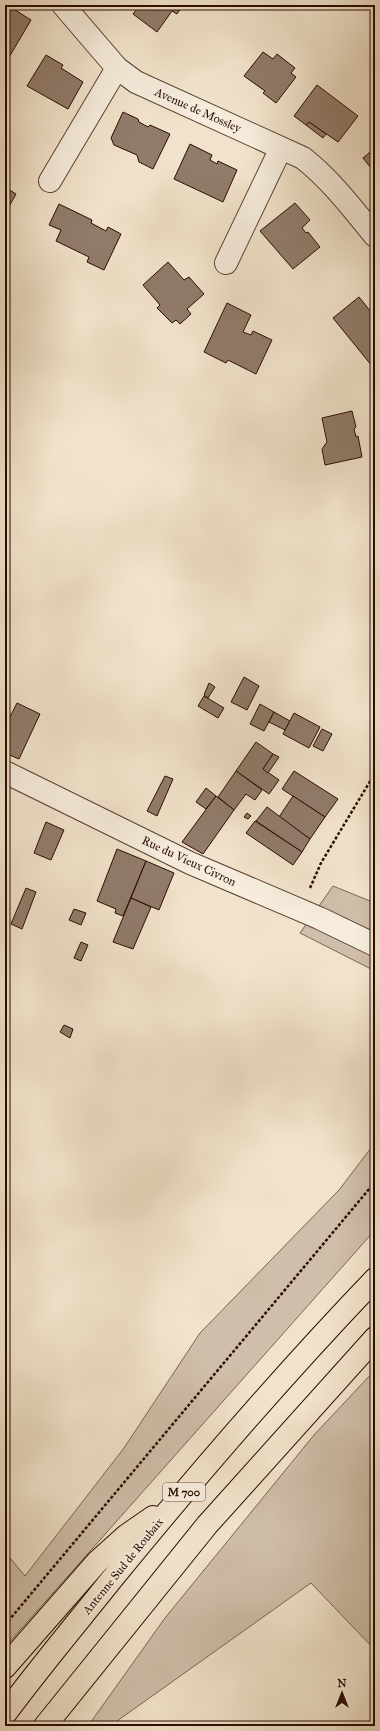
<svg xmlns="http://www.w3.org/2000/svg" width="380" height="1731" font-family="'IM FELL Great Primer',serif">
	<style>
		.green { fill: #cfbea9; stroke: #7c6456 }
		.building { fill: #917b6b; stroke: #2a0b02 }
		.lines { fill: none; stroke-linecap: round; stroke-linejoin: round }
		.street-casing { stroke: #5c4134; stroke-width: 24 }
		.highway-casing { stroke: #2a0b02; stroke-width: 24 }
		.path { stroke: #2a0b02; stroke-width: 2.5; stroke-dasharray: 3 2; stroke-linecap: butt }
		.street { stroke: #f6eddd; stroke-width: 22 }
		.highway { stroke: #f1e3cb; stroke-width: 22 }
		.labels { text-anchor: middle; stroke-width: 4; stroke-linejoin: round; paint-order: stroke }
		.shield { fill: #f6eddd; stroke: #674f44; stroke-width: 1 }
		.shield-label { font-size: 11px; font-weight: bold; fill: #2a0b02 }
		.street-label { font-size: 12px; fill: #2a0b02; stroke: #f6eddd }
	</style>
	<rect width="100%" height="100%" fill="#f1e3cb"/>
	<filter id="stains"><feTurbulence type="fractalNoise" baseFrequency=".005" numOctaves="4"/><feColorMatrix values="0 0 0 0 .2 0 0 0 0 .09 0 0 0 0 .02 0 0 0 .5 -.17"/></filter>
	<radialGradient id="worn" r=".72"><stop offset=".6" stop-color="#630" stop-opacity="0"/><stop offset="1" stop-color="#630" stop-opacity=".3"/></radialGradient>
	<g class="green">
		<polygon points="333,886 375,903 375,971 300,933"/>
		<polygon points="375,1141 375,1230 5,1647 5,1552 25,1576 124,1448 200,1333 339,1190 371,1148"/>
		<polygon points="375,1370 375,1650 311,1583 110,1726 88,1726 165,1618 314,1435"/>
	</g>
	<g class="building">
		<polygon points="140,5 183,5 177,14 172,11 157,32 133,14"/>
		<polygon points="12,8 31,20 8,59 5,57 5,15 6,16"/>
		<polygon points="263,52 273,59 277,54 295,68 291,73 296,77 276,103 263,93 265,91 244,76"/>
		<polygon points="46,55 63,65 61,68 83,82 68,109 27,86"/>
		<polygon points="317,85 358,116 338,142 309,122 306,125 294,116"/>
		<polygon points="123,112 138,119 139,122 148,127 150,125 170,134 153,169 139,162 137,155 114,145 111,138"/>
		<polygon points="309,122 326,134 323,138 306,125"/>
		<polygon points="190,144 212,155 210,160 217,164 218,161 237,170 223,202 174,179"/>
		<polygon points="375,148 375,173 363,158"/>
		<polygon points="5,187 16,194 7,210 5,210"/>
		<polygon points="295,203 310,220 302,228 306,233 308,232 320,247 293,269 260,231"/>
		<polygon points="59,204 92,220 91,223 106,231 108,227 121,234 104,270 87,262 89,257 56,241 61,230 49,225"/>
		<polygon points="168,262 184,280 189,277 204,294 187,309 191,314 180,324 176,320 172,323 157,308 160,305 143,285"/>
		<polygon points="359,297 375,317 375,363 372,366 333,318"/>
		<polygon points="227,303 251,315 243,332 251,335 253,331 272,340 256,374 228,360 226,363 204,352"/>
		<polygon points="352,411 356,427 354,429 356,437 358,436 362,457 325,465 322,449 327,442 322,418"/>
		<polygon points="244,677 259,686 247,710 231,702"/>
		<polygon points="209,683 215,687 208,698 204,695"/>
		<polygon points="204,696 224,708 218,718 198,706"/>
		<polygon points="17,703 40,714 19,759 5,753 5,727"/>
		<polygon points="260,704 274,712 264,731 250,724"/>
		<polygon points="274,712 290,721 285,730 269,722"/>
		<polygon points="294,713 320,727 309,748 283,734"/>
		<polygon points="322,729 332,734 323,751 313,746"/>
		<polygon points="256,742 273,754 263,769 279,780 269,794 236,771"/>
		<polygon points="273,754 279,757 268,773 263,769"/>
		<polygon points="236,771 262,790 255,800 246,794 234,810 218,797"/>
		<polygon points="294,771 338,799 325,817 282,789"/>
		<polygon points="165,776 173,779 157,816 147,811"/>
		<polygon points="206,788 216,796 206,809 196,802"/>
		<polygon points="216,796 234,810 203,854 182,842"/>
		<polygon points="293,796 325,817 310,839 279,817"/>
		<polygon points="267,807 310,839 302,852 256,821"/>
		<polygon points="247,813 251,816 248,819 244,817"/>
		<polygon points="255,821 302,852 293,865 246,833"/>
		<polygon points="46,822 64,830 51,860 34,853"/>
		<polygon points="117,849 146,861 123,916 115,913 116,909 97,901"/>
		<polygon points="146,861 174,873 159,910 131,898"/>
		<polygon points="26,888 36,892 22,929 11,924"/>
		<polygon points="131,898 151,907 133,949 113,942"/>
		<polygon points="74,909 86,913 81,925 69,920"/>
		<polygon points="81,942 88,945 81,961 74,958"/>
		<polygon points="64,1025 73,1029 70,1038 60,1032"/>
	</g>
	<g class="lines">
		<defs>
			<g id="street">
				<path d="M63,5L117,68L136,82L303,158C331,180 352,208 375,236"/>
				<polyline points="50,181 117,68"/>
				<polyline points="226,263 281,148"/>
				<polyline points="5,772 190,863 319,918 375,945"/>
			</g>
			<g id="highway">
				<polyline points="5,1667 97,1562 127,1535 153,1517"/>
				<path d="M5,1714C39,1668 76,1624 112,1579C196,1476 283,1375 375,1279"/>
				<polyline points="45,1726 207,1525 375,1338"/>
			</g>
		</defs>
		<use href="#street" class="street-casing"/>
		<use href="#highway" class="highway-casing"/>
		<g class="path">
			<polyline points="310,888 321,863 375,773"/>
			<polyline points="5,1625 375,1182"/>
		</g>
		<use href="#street" class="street"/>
		<use href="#highway" class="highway"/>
	</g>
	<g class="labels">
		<rect class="shield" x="163" y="1483" width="42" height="18" rx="3"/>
		<g class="shield-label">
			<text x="184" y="1496">M 700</text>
		</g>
		<g class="street-label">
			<text transform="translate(198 110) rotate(24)" y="4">Avenue de Mossley</text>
			<text transform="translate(189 861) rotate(25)" y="4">Rue du Vieux Civron</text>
			<text transform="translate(123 1566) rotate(-51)" y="4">Antenne Sud de Roubaix</text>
		</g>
	</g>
	<rect width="380" height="1731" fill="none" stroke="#f1e3cb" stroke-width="20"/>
	<rect x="6" y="6" width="368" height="1719" fill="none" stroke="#2a0b02" stroke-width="2"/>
	<rect x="10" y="10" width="360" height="1711" fill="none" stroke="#2a0b02"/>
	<g transform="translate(342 1693)" stroke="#f6eddd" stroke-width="3" paint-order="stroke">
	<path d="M0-3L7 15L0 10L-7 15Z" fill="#2a0b02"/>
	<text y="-6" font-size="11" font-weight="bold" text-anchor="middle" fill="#2a0b02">N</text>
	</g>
	<rect width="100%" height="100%" filter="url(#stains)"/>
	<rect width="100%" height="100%" fill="url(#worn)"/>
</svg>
